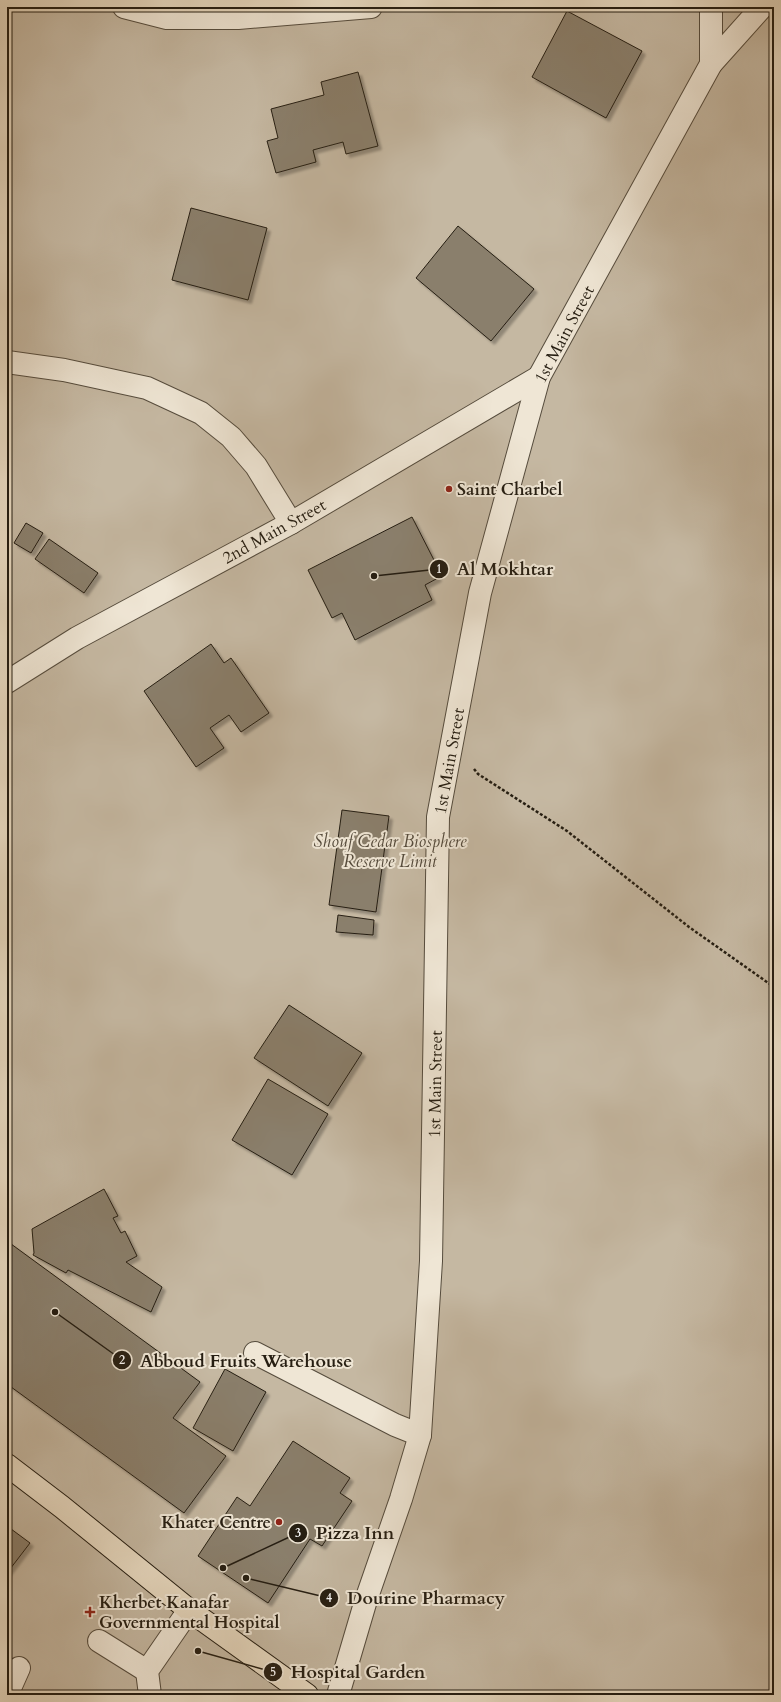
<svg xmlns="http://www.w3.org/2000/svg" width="781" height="1702" font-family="Cardo,serif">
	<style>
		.green { fill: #c5b8a2; stroke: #766b5a }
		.building { fill: #8a7f6c; stroke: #261e12; filter: url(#shadow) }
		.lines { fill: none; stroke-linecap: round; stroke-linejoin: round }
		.minor-casing { stroke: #564c3d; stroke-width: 24 }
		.major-casing { stroke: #261e12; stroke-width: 24 }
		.path { stroke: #261e12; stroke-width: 2.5; stroke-dasharray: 3 2; stroke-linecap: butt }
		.minor { stroke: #efe6d5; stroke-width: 22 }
		.major { stroke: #e6d8bf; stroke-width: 22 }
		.poi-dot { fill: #8f2418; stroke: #efe6d5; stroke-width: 1.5 }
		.labels { text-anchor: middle; stroke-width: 4; stroke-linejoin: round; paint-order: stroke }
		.street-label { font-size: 17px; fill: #261e12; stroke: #efe6d5 }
		.poi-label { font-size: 17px; font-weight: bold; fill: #261e12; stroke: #efe6d5; text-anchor: start }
		.park-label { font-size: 17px; font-style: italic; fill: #564c3d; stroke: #efe6d5 }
		.leader { fill: none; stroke: #261e12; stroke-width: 1.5 }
		.callout-dot { fill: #261e12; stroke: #efe6d5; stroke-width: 1.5 }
		.mark-label { font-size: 12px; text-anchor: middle; font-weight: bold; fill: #fff }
		.callout-label { font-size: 18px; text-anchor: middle; font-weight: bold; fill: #261e12; stroke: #efe6d5; stroke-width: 4; stroke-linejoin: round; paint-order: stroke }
	</style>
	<defs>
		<filter id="shadow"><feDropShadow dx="3.5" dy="3.5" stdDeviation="1" flood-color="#0004"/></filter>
	</defs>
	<rect width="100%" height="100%" fill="#e6d8bf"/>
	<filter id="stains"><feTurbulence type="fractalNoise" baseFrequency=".005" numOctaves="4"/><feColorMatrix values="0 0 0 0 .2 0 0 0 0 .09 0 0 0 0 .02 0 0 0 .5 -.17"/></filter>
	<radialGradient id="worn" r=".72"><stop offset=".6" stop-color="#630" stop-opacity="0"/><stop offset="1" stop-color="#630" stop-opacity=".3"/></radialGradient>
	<rect class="green" x="7" y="7" width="767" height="1688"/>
	<g class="building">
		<polygon points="567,11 642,51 606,118 532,77"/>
		<polygon points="358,72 378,146 346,154 343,142 313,150 316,162 276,173 267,141 278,138 271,109 324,95 321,82"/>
		<polygon points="191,208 267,228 248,300 172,280"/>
		<polygon points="458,226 534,289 491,341 416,278"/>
		<polygon points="412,517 435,562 431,565 438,578 425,585 432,600 355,640 342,613 332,618 308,570"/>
		<polygon points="26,523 43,533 31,553 14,543"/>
		<polygon points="49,539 98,573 84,593 35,559"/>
		<polygon points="211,644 224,663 231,658 269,713 241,732 229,715 210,728 224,748 196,767 144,691"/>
		<polygon points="342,810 389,816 376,912 329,905"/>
		<polygon points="338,915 374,920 373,935 336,932"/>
		<polygon points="289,1005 362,1053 328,1106 254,1058"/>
		<polygon points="268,1079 328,1114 292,1175 232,1140"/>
		<polygon points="104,1189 118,1216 113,1218 121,1233 125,1231 137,1256 126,1262 162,1287 151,1312 68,1270 66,1273 33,1255 34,1253 32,1229"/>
		<polygon points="7,1241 200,1382 173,1418 226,1456 184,1513 7,1384"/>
		<polygon points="225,1369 266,1392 233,1451 193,1428"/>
		<polygon points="293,1441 350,1478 340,1493 352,1501 322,1546 310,1539 268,1603 198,1556 237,1497 250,1506"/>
		<polygon points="7,1526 30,1543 7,1573"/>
	</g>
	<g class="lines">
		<defs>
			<g id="minor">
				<polyline points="124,7 167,18 238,18 371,7"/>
				<polyline points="711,7 711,64"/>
				<polyline points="7,362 64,370 147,388 201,413 231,437 256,466 291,523"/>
				<polyline points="7,682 77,638 291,523 539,377"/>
				<polyline points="255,1353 395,1425 420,1435"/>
				<polyline points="99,1641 147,1671"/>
				<polyline points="7,1695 19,1668"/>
				<polyline points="150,1695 147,1671 189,1610"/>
				<polyline points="338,1695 366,1600 401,1499 420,1435 431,1261 438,817 480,593 539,377 711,64 762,7"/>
			</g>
			<polyline id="major" points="7,1465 62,1507 189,1610 307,1695"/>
		</defs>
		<use href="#minor" class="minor-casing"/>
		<use href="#major" class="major-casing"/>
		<polyline class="path" points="474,769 478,774 567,831 689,927 774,987"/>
		<use href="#minor" class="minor"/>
		<use href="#major" class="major"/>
	</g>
	<g class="poi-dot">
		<circle cx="449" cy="489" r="4"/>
		<circle cx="279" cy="1522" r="4"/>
		<path d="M88 1606h4v4h4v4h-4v4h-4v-4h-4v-4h4z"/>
	</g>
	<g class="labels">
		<g class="street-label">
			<text transform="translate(564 334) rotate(-62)" y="6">1st Main Street</text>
			<text transform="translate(274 531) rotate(-29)" y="6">2nd Main Street</text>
			<text transform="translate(449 761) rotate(-80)" y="6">1st Main Street</text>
			<text transform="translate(435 1084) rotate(-89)" y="6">1st Main Street</text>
		</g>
		<g class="poi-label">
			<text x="457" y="495">Saint Charbel</text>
			<text x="271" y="1528" text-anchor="end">Khater Centre</text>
			<text x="99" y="1608">Kherbet Kanafar<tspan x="99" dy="20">Governmental Hospital</tspan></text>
		</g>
		<g class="park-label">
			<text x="390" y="847">Shouf Cedar Biosphere<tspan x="390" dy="20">Reserve Limit</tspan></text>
		</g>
	</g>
	<path class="leader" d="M374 576L439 569M55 1312L122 1360M223 1568L298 1533M246 1578L329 1598M198 1651L273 1672"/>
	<g class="callout-dot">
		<circle cx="374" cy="576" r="4"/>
		<circle cx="55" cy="1312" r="4"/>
		<circle cx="223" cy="1568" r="4"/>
		<circle cx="246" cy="1578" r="4"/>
		<circle cx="198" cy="1651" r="4"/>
		<circle cx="439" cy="569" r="10"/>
		<circle cx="122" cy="1360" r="10"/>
		<circle cx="298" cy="1533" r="10"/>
		<circle cx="329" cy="1598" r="10"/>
		<circle cx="273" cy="1672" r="10"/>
	</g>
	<g class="mark-label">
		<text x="439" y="573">1</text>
		<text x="122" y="1364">2</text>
		<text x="298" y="1537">3</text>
		<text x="329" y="1602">4</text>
		<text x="273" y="1676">5</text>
	</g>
	<g class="callout-label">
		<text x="505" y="575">Al Mokhtar</text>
		<text x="246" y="1367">Abboud Fruits Warehouse</text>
		<text x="355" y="1539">Pizza Inn</text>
		<text x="426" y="1604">Dourine Pharmacy</text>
		<text x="358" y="1678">Hospital Garden</text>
	</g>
	<rect width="781" height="1702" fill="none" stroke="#e6d8bf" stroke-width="24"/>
	<rect x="8" y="8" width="765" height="1686" fill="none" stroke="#261e12" stroke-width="2"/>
	<rect x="12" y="12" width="757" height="1678" fill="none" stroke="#261e12"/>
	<rect width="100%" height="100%" filter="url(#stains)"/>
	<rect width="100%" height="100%" fill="url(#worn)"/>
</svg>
